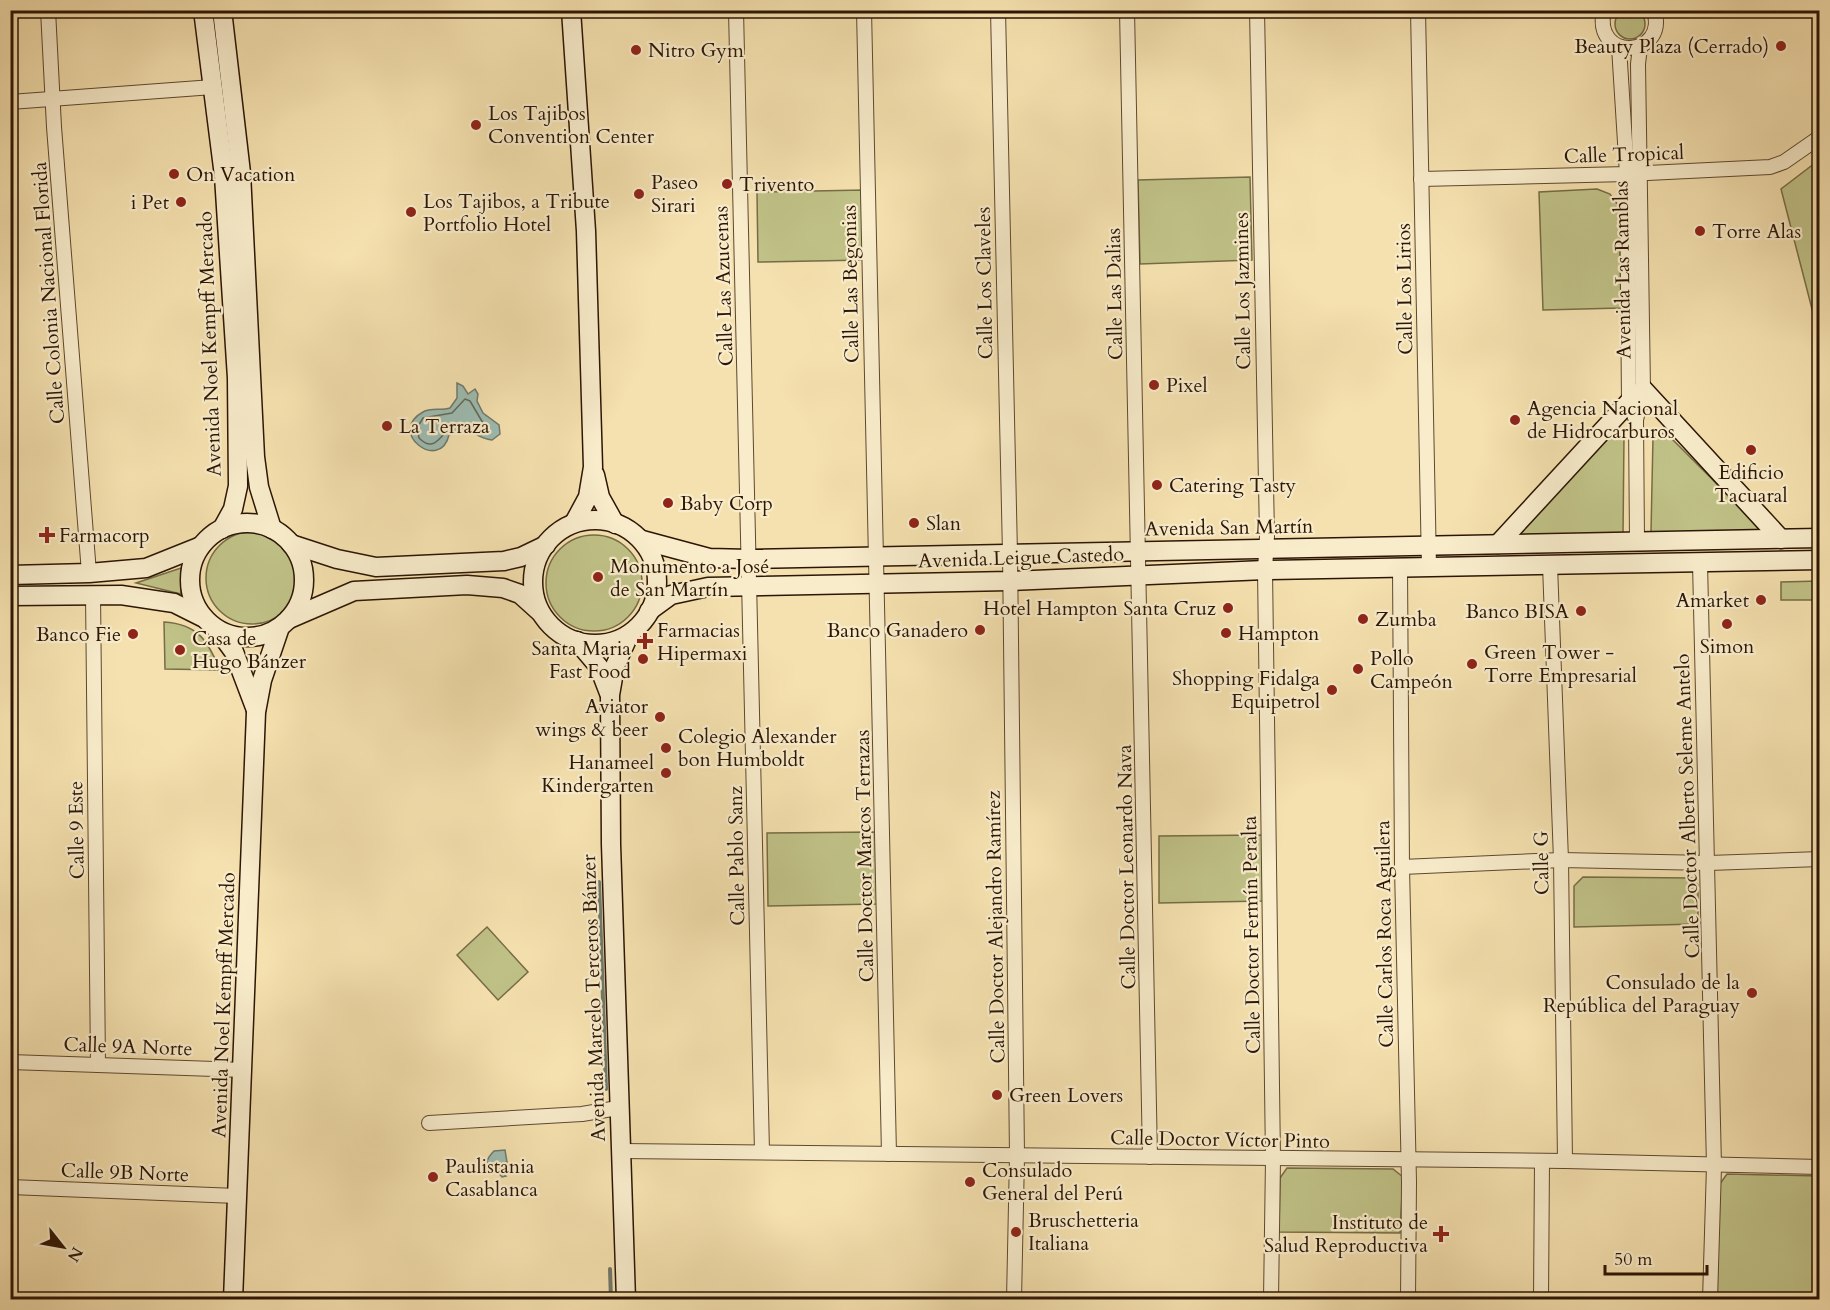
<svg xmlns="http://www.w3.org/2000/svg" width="1830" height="1310" font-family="Cardo,serif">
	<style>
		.green { fill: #c0c287; stroke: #766c46; stroke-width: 1.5 }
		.water { fill: #9dbcb1; stroke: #70796c; stroke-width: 1.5 }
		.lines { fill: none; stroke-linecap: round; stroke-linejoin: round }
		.shore { stroke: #64685b; stroke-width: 1.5 }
		.stream { stroke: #70796c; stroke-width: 4 }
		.street-casing { stroke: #5e4830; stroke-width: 16 }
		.secondary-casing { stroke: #2c1505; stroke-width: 21 }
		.street { stroke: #f8eccb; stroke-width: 14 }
		.secondary { stroke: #f8eccb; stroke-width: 18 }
		.poi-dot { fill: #8f2418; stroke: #f8eccb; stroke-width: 2 }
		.labels { text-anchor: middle; stroke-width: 4.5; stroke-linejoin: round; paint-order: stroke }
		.poi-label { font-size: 20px; fill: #2c1505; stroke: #f8eccb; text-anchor: start }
		.street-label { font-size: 20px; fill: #2c1505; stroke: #f8eccb }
	</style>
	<rect width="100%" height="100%" fill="#f5e1af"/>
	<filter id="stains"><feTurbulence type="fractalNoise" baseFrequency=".00333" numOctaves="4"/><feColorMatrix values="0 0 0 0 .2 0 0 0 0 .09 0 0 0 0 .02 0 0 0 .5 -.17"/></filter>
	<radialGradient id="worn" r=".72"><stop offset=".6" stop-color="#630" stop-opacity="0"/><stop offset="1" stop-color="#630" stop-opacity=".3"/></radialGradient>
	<g class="green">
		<circle cx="1630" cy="24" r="15"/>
		<polygon points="1819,160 1819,336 1781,189"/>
		<polygon points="1250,177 1252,260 1140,264 1138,180"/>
		<polygon points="1597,189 1610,194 1619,206 1621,308 1543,310 1539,192"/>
		<polygon points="864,190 865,260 758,262 757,192"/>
		<polygon points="1614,428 1624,436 1623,535 1516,537"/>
		<polygon points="1659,433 1667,434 1764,531 1651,532 1653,437"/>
		<circle cx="252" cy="578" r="46"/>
		<circle cx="594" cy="583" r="48"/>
		<polygon points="181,568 181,594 136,583"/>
		<polygon points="1819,581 1819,600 1781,600 1781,582"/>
		<path d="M164,622C198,624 208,641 220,670L165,669Z"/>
		<polygon points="876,832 877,904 768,906 767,833"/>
		<polygon points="1263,835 1263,901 1159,903 1159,836"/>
		<polygon points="1583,877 1692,878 1698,885 1698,924 1574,927 1574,886"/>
		<polygon points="487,927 528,972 498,1000 457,955"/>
		<polygon points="1287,1168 1393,1169 1403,1177 1400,1233 1279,1232 1280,1178"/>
		<polygon points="1727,1174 1819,1176 1819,1299 1716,1300 1719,1185"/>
	</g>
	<g class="water">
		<path d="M457,383L463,386L468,394L475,389L478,394L477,401L483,413L499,425L500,434L492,440C471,438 477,424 449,435C440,473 386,432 423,412C431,407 441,411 450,408L457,398Z"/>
		<path d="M505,1150L507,1162L500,1163L499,1169L506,1176L502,1177L497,1171L486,1172C486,1162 487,1158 494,1151Z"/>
	</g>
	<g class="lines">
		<path class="shore" d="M465,399L470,401L483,423V426C475,426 467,422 458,425C440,429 437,456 419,438L417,428L423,418L452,413Z"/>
		<g class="stream">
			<polyline points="599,882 606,1089"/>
			<polyline points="610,1269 611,1300"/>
		</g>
		<defs>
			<g id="street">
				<polyline points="48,10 54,127 89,573"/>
				<polyline points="736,10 762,1152"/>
				<polyline points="864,10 889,1154"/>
				<polyline points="998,10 1010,554 1017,1156 1014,1300"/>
				<polyline points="1127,10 1150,1157"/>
				<polyline points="1257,10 1267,536 1265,570 1273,1159 1271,1300"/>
				<polyline points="1418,10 1429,567"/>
				<path d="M1604,10C1592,63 1669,58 1654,10"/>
				<polyline points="1619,47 1627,174 1629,402 1636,420 1637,541"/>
				<polyline points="10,102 213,87"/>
				<polyline points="1421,179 1627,174 1770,167 1784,162 1820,137"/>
				<polyline points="1636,420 1643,389 1638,64 1640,47"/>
				<polyline points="1700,563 1714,1166 1710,1300"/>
				<polyline points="1550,565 1561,860 1565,1161"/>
				<polyline points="1400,568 1402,867 1409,1182 1408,1300"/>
				<polyline points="93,594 98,1065"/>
				<polyline points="1402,867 1561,860 1709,863 1820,859"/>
				<polyline points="10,1062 244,1070"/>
				<polyline points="429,1123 582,1114 618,1108"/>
				<polyline points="621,1151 1565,1161 1820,1167"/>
				<polyline points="10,1187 237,1196"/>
				<polyline points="1541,1300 1542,1161"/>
			</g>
			<g id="secondary">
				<polyline points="203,10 224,176 237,378 238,486 233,509 222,529"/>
				<polyline points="222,10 241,173 255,457 259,487 272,529"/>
				<polyline points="571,10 586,231 593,467 588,497 574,523"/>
				<polyline points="1643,389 1781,539"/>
				<polyline points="595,475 600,497 615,524"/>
				<circle cx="595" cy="582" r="62"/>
				<circle cx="247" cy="580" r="57"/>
				<polyline points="642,540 709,558 749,559 1820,538"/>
				<polyline points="291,544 337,559 376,567 504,561 521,557 546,545"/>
				<polyline points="1498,544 1629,402"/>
				<polyline points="10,575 89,573 146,568 201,546"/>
				<polyline points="10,596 121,595 174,603 202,617"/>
				<polyline points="649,611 671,595 708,587 1009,581 1265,570 1820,560"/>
				<polyline points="289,619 354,591 467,585 503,588 520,594 540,612"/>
				<polyline points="218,630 234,652 256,710"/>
				<polyline points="577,641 599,667 609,693"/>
				<polyline points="233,1300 256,712 262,680 280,627"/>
				<polyline points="626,1300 611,844 610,695 615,666 629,635"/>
			</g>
		</defs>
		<use href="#street" class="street-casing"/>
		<use href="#secondary" class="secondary-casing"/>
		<use href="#street" class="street"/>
		<use href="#secondary" class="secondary"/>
	</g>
	<g class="poi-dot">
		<circle cx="1781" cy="46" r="6"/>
		<circle cx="636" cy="50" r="6"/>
		<circle cx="476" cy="125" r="6"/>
		<circle cx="174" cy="174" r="6"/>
		<circle cx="727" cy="184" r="6"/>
		<circle cx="639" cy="194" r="6"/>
		<circle cx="181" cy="202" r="6"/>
		<circle cx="411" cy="212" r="6"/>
		<circle cx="1700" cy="231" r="6"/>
		<circle cx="1154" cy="385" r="6"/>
		<circle cx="1515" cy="420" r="6"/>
		<circle cx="387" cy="426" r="6"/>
		<circle cx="1751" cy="450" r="6"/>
		<circle cx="1157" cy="485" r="6"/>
		<circle cx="668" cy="503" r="6"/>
		<circle cx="914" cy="523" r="6"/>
		<path d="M44 526h6v6h6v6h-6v6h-6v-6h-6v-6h6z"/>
		<circle cx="598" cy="577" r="6"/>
		<circle cx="1761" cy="600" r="6"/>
		<circle cx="1228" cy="608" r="6"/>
		<circle cx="1581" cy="611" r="6"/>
		<circle cx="1363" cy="619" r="6"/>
		<circle cx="1727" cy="624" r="6"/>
		<circle cx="980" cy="630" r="6"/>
		<circle cx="1226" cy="633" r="6"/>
		<circle cx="133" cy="634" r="6"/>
		<path d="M642 632h6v6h6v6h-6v6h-6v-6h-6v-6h6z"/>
		<circle cx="180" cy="650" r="6"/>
		<circle cx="643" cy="659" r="6"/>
		<circle cx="1472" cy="664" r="6"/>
		<circle cx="1358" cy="669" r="6"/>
		<circle cx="1332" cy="690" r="6"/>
		<circle cx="660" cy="717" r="6"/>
		<circle cx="666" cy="748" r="6"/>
		<circle cx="666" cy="773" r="6"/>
		<circle cx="1752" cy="993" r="6"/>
		<circle cx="997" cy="1095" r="6"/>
		<circle cx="433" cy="1177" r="6"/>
		<circle cx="970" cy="1182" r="6"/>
		<circle cx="1016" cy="1232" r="6"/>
		<path d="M1438 1225h6v6h6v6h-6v6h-6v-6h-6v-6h6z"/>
	</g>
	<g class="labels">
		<g class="poi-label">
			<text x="1769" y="53" text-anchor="end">Beauty Plaza (Cerrado)</text>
			<text x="648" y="57">Nitro Gym</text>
			<text x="488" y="120">Los Tajibos<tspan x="488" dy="23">Convention Center</tspan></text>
			<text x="186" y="181">On Vacation</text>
			<text x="651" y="189">Paseo<tspan x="651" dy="23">Sirari</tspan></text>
			<text x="739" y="191">Trivento</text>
			<text x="423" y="208">Los Tajibos, a Tribute<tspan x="423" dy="23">Portfolio Hotel</tspan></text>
			<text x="169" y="209" text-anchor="end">i Pet</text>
			<text x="1712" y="238">Torre Alas</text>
			<text x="1166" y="392">Pixel</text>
			<text x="1527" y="415">Agencia Nacional<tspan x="1527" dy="23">de Hidrocarburos</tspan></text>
			<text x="399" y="433">La Terraza</text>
			<text x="1751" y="479" text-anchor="middle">Edificio<tspan x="1751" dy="23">Tacuaral</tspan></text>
			<text x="1169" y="492">Catering Tasty</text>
			<text x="680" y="510">Baby Corp</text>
			<text x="926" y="530">Slan</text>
			<text x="59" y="542">Farmacorp</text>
			<text x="610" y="573">Monumento a José<tspan x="610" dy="23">de San Martín</tspan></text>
			<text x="1749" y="607" text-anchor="end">Amarket</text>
			<text x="1216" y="615" text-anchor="end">Hotel Hampton Santa Cruz</text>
			<text x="1569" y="618" text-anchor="end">Banco BISA</text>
			<text x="1375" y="626">Zumba</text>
			<text x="657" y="637">Farmacias<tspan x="657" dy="23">Hipermaxi</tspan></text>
			<text x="968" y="637" text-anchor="end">Banco Ganadero</text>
			<text x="1238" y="640">Hampton</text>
			<text x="121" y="641" text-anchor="end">Banco Fie</text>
			<text x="192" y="645">Casa de<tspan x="192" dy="23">Hugo Bánzer</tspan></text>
			<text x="1727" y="653" text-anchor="middle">Simon</text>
			<text x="631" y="655" text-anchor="end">Santa Maria<tspan x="631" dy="23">Fast Food</tspan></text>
			<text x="1484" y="659">Green Tower -<tspan x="1484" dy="23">Torre Empresarial</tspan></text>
			<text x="1370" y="665">Pollo<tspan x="1370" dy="23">Campeón</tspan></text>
			<text x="1320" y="685" text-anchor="end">Shopping Fidalga<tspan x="1320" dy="23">Equipetrol</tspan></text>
			<text x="648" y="713" text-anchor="end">Aviator<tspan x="648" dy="23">wings &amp; beer</tspan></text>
			<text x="678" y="743">Colegio Alexander<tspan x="678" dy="23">bon Humboldt</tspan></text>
			<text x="654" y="769" text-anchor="end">Hanameel<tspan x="654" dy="23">Kindergarten</tspan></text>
			<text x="1740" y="989" text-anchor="end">Consulado de la<tspan x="1740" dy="23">República del Paraguay</tspan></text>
			<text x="1009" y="1102">Green Lovers</text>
			<text x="445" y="1173">Paulistania<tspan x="445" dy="23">Casablanca</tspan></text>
			<text x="982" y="1177">Consulado<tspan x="982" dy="23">General del Perú</tspan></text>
			<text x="1028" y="1227">Bruschetteria<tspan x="1028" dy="23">Italiana</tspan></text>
			<text x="1428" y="1229" text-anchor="end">Instituto de<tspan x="1428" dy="23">Salud Reproductiva</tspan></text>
		</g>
		<g class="street-label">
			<text transform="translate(1624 154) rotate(-2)" y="7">Calle Tropical</text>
			<text transform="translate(1622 270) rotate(-91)" y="7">Avenida Las Ramblas</text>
			<text transform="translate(984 283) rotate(-91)" y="7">Calle Los Claveles</text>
			<text transform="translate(850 284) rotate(-91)" y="7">Calle Las Begonias</text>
			<text transform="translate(723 286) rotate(-92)" y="7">Calle Las Azucenas</text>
			<text transform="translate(1404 289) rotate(-91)" y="7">Calle Los Lirios</text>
			<text transform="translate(1242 291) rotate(-91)" y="7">Calle Los Jazmines</text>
			<text transform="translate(48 293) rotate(-94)" y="7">Calle Colonia Nacional Florida</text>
			<text transform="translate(1114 294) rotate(-91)" y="7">Calle Las Dalias</text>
			<text transform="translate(209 344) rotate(-92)" y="7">Avenida Noel Kempff Mercado</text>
			<text transform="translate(1229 527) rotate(-1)" y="7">Avenida San Martín</text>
			<text transform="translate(1021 557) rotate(-2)" y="7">Avenida Leigue Castedo</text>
			<text transform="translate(1687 806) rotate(-92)" y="7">Calle Doctor Alberto Seleme Antelo</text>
			<text transform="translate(76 830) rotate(-91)" y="7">Calle 9 Este</text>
			<text transform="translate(736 856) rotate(-91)" y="7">Calle Pablo Sanz</text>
			<text transform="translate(864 856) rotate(-91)" y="7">Calle Doctor Marcos Terrazas</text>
			<text transform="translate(1541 863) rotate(-91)" y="7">Calle G</text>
			<text transform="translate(1126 867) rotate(-91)" y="7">Calle Doctor Leonardo Nava</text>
			<text transform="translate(995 927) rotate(-91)" y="7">Calle Doctor Alejandro Ramírez</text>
			<text transform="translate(1384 934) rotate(-91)" y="7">Calle Carlos Roca Aguilera</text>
			<text transform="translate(1251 935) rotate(-91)" y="7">Calle Doctor Fermín Peralta</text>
			<text transform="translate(593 998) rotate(-92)" y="7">Avenida Marcelo Terceros Bánzer</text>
			<text transform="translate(223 1005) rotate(-88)" y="7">Avenida Noel Kempff Mercado</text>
			<text transform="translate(128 1046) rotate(2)" y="7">Calle 9A Norte</text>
			<text transform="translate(1220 1139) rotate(1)" y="7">Calle Doctor Víctor Pinto</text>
			<text transform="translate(125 1172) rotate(2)" y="7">Calle 9B Norte</text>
		</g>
	</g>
	<rect width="1830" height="1310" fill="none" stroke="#f5e1af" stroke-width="36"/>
	<rect x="12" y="12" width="1806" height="1286" fill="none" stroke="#2c1505" stroke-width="3"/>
	<rect x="18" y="18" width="1794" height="1274" fill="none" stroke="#2c1505" stroke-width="1.5"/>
	<g transform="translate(63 1247) rotate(121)" stroke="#f8eccb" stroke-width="4.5" paint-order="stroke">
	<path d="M0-4.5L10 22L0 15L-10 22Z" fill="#2c1505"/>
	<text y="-9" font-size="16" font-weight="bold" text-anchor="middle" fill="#2c1505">N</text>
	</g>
	<path d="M1605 1265v9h102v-9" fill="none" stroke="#2c1505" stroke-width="3"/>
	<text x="1614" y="1265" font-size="18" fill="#2c1505" stroke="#f8eccb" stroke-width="4.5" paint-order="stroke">50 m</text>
	<rect width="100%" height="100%" filter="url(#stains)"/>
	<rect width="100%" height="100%" fill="url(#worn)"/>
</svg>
